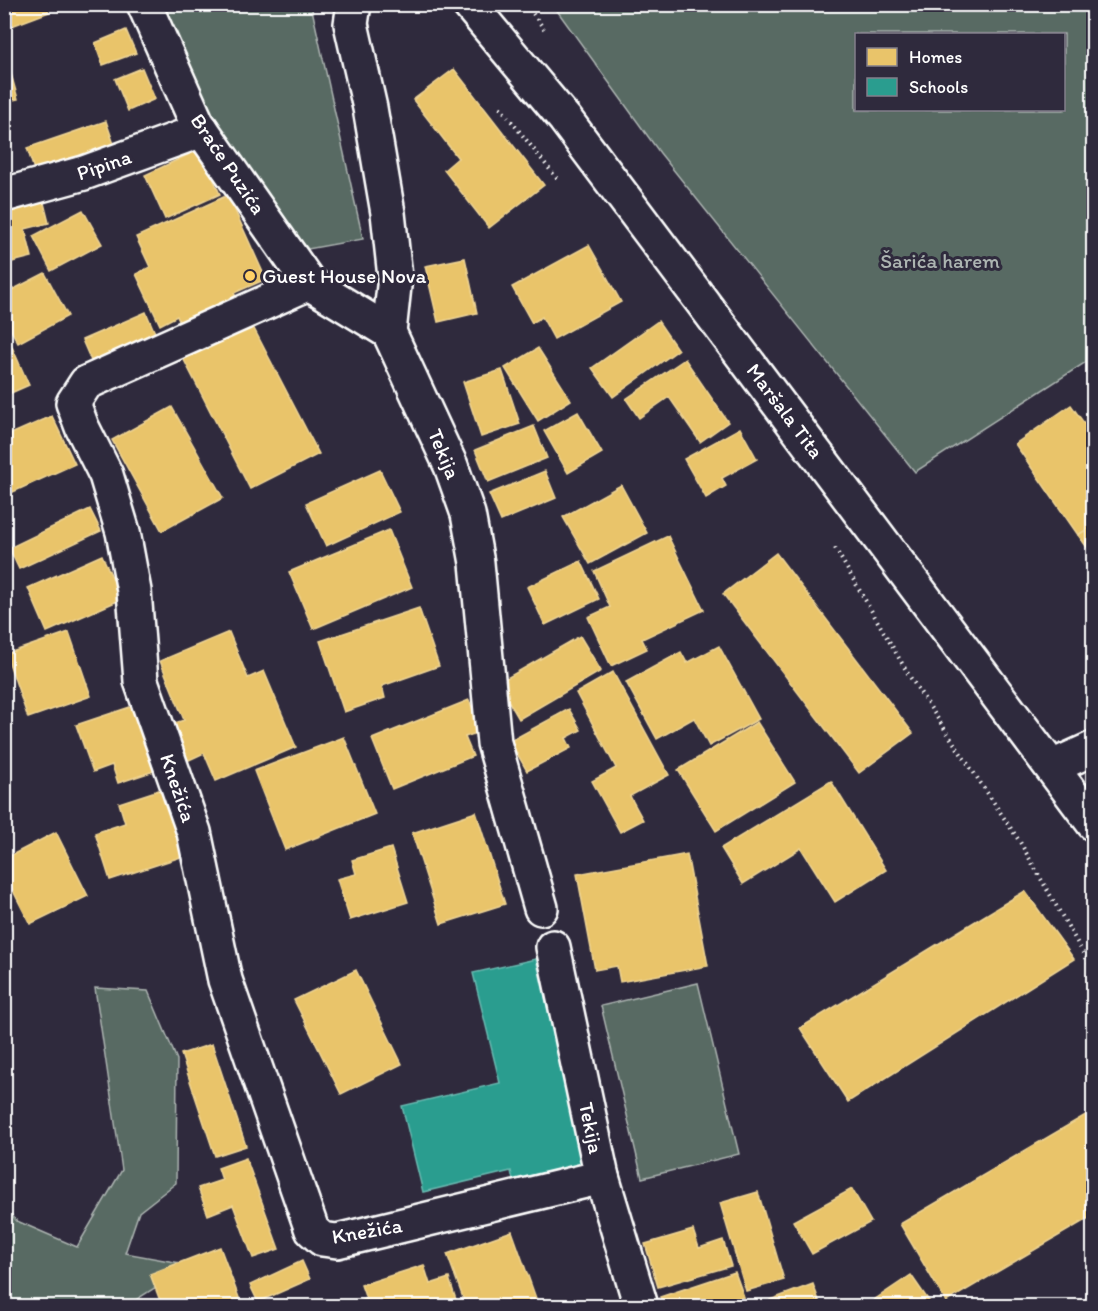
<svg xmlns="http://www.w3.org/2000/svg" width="1098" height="1311" font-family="Itim,sans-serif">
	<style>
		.green { fill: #586a63; stroke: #acb4b1; stroke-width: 1.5; fill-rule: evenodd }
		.homes { fill: #e9c46a; stroke: #f0d697; stroke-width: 1.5 }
		.schools { fill: #2a9d8f; stroke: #6abab1; stroke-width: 1.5 }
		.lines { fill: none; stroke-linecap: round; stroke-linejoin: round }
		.street-casing { stroke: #fff; stroke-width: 38 }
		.secondary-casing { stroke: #fff; stroke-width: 38 }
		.path { stroke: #fff; stroke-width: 4; stroke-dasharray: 1.5 4.5; stroke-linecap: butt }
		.street { stroke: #2f2a3d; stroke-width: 33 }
		.secondary { stroke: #2f2a3d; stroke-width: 33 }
		.poi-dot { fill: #ffd166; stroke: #2f2a3d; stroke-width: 2 }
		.labels { text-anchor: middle; stroke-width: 6; stroke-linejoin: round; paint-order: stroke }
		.street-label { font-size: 21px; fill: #fff; stroke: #2f2a3d }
		.park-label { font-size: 21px; fill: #acb4b1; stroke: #2f2a3d }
		.poi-label { font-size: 21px; fill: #fff; stroke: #2f2a3d; text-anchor: start }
	</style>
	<rect width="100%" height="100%" fill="#2f2a3d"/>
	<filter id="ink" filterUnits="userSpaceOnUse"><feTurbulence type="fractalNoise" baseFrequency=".0167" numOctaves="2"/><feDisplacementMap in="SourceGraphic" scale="12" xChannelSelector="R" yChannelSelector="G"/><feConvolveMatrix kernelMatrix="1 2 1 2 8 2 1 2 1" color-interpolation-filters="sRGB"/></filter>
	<g filter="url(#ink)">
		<g class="green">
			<polygon points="157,5 311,5 363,239 308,249 206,117"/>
			<path d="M553,5H1093V367L1089,360L915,472L660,153ZM856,34H1064V110H856Z"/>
			<polygon points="698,983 739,1154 642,1178 601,1006"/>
			<polygon points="95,988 148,991 177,1060 176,1183 139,1212 125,1253 191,1265 137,1299 139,1306 5,1306 4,1207 17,1221 77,1247 122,1170"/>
		</g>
		<g class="homes">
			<polygon points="4,4 46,4 49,12 4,29"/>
			<polygon points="126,30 136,53 103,65 95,43"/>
			<polygon points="4,49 18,99 4,102"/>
			<polygon points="142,68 155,99 128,111 115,79"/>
			<polygon points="454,69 544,185 489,228 444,170 458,158 413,100"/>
			<polygon points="106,121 117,153 37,179 27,148"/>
			<polygon points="200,149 220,194 165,219 145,175"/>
			<polygon points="42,195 49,223 25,229 32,257 4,264 4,205"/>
			<polygon points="228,195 266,279 234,293 239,302 182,328 177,316 160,325 136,274 150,267 136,237"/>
			<polygon points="83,210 102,244 51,271 33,236"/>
			<polygon points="589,245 621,302 554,339 542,317 532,323 512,287"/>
			<polygon points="465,258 477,313 438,322 425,266"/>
			<polygon points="45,273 68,316 18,343 4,318 4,294"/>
			<polygon points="146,312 156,335 92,363 82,340"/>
			<polygon points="250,321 319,454 250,489 182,356"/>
			<polygon points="658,321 678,350 613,397 592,368"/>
			<polygon points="4,329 29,385 4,396"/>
			<polygon points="538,348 571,400 538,421 505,368"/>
			<polygon points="685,359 728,422 700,442 669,397 639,418 626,399"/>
			<polygon points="502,370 520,424 481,437 463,382"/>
			<polygon points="1071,405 1094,437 1094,525 1078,535 1015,444"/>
			<polygon points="172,407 223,498 162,531 112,440"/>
			<polygon points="578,412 602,453 568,473 544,431"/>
			<polygon points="52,416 75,464 4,496 4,437"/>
			<polygon points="534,426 547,458 488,482 475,450"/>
			<polygon points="740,428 757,459 722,478 726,486 706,498 684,459"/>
			<polygon points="380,470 400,512 326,546 306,503"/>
			<polygon points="545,471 556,498 501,521 489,494"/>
			<polygon points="621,485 647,533 590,564 563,517"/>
			<polygon points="90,509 101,531 19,569 9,548"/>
			<polygon points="1094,525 1094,557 1078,535"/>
			<polygon points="389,530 412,587 313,629 289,572"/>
			<polygon points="668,536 704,610 642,639 647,649 611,666 588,617 610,607 594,571"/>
			<polygon points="776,553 913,733 859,773 723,594"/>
			<polygon points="102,555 122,599 47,632 28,588"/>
			<polygon points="581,561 599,599 545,625 527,587"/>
			<polygon points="419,608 439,666 382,686 385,698 344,712 320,641"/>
			<polygon points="69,632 91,696 28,718 6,654"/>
			<polygon points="229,632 248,678 264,671 296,747 216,781 204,753 187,761 172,724 184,720 160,661"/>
			<polygon points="580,636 601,671 519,719 498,683"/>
			<polygon points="719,646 759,719 709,746 694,718 657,739 626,682 681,652 687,663"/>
			<polygon points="613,672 669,775 630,796 643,820 620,832 592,781 616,768 576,693"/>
			<polygon points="469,700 482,731 465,737 473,756 392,789 372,739"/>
			<polygon points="136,705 157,770 118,783 112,765 93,772 76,725"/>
			<polygon points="569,709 581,730 566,738 571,748 527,771 510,741"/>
			<polygon points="757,722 795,782 716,831 678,770"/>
			<polygon points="344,737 375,814 285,850 254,771"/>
			<polygon points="831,781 886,870 835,902 801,848 743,884 721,848"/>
			<polygon points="162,789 184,856 110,880 95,833 125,823 119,803"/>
			<polygon points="476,812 505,904 441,924 412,833"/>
			<polygon points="56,832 88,896 30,924 4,873 4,859"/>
			<polygon points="391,848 408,902 350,920 337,879 356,874 352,860"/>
			<polygon points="687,854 708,966 620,982 617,966 595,970 577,874"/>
			<polygon points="1025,891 1074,959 848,1102 800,1028"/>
			<polygon points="356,970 402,1064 341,1094 294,1000"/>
			<polygon points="212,1044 246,1146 215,1156 181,1054"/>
			<polygon points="1094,1110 1094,1215 946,1302 900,1224"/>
			<polygon points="246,1158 279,1249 253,1258 233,1205 208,1215 198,1188 222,1180 218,1168"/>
			<polygon points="852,1189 871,1222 812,1254 793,1221"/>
			<polygon points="758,1192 784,1280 746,1291 720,1203"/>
			<polygon points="693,1230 699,1248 723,1240 731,1266 658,1287 645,1244"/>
			<polygon points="512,1231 538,1304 530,1306 466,1306 447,1254"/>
			<polygon points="220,1247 241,1303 232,1306 162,1306 150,1274"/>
			<polygon points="302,1261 310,1279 258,1302 250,1285"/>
			<polygon points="424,1265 430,1284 449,1278 458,1306 343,1306 366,1299 361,1285"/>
			<polygon points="735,1272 744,1297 713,1306 663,1306 660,1297"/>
			<polygon points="911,1275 931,1304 927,1306 865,1306"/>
			<polygon points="813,1284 821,1306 772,1306 770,1300"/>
			<polygon points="327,1300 330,1306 310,1306"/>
		</g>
		<polygon class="schools" points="536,959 585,1163 513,1180 511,1171 423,1192 402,1106 500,1083 473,973"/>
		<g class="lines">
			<defs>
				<g id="street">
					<polyline points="144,4 197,123 309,283"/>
					<polyline points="354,4 351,24 370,108 388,213 395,277 389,332 451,466 468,514 477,563 494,743 541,908"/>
					<polyline points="4,195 84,173 202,130"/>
					<polyline points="389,332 309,283 86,383 73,403 82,427 106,475 123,532 134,591 141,681 194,832 225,980 312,1230 322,1239 337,1241 602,1177"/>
					<polyline points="1052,767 1094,748"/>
					<polyline points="553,947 602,1177 641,1306"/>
				</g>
				<polyline id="secondary" points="469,4 565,119 1094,824"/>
			</defs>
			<use href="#street" class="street-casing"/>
			<use href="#secondary" class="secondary-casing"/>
			<g class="path">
				<polyline points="417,4 426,9 430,14"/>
				<polyline points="526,4 544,29"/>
				<polyline points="500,107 559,181"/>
				<polyline points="835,548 910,677 1020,842 1094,972"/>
			</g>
			<use href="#street" class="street"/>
			<use href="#secondary" class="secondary"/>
		</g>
	</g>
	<circle class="poi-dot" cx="250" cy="276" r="6"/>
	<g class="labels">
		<g class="street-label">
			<text transform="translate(228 164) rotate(56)" y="7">Braće Puzića</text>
			<text transform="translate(104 165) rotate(-19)" y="7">Pipina</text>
			<text transform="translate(785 411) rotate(53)" y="7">Maršala Tita</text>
			<text transform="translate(444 454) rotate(67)" y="7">Tekija</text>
			<text transform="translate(178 788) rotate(71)" y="7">Knežića</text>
			<text transform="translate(591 1128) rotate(78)" y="7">Tekija</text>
			<text transform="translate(367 1231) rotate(-10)" y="7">Knežića</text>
		</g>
		<g class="park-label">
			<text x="940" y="268">Šarića harem</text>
		</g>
		<g class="poi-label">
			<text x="262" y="283">Guest House Nova</text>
		</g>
	</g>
	<rect width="1098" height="1311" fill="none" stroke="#2f2a3d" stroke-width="24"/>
	<rect x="12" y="12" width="1074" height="1287" fill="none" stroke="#fff" stroke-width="2" filter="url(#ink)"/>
	<rect x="855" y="33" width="210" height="78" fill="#2f2a3d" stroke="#827f8b" stroke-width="1.5"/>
	<rect x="867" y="48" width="30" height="18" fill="#e9c46a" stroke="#827f8b" stroke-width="1.5"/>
	<text x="909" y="63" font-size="18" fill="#ffffff">Homes</text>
	<rect x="867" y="78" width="30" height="18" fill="#2a9d8f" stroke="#827f8b" stroke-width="1.5"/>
	<text x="909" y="93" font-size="18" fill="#ffffff">Schools</text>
</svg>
